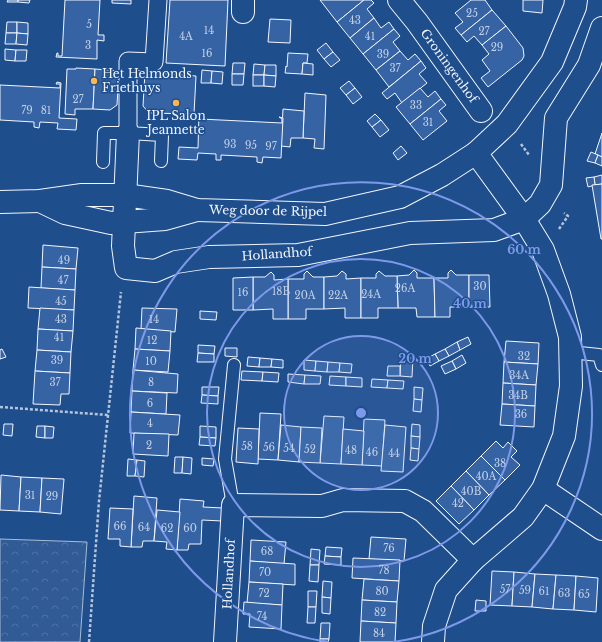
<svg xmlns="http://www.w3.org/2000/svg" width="602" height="642" font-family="'Libre Baskerville',serif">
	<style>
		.forest { fill: url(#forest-crowns); stroke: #a8bbd7 }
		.building { fill: #3563a3; stroke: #f2f6ff }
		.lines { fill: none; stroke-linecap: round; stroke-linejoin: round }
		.service-casing { stroke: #f2f6ff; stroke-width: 14 }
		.pedestrian-casing { stroke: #f2f6ff; stroke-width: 19 }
		.minor-casing { stroke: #f2f6ff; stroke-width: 24 }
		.tertiary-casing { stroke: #f2f6ff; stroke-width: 24 }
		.path { stroke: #b3c4dc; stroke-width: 2.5; stroke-dasharray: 3 2; stroke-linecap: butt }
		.service { stroke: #1f4e8c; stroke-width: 12 }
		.pedestrian { stroke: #1f4e8c; stroke-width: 17 }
		.minor { stroke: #1f4e8c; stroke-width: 22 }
		.tertiary { stroke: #1f4e8c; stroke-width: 22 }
		.ring { fill: none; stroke: #7d9aea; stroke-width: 2 }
		.poi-dot { fill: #ffb74d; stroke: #1f4e8c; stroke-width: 1.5 }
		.labels { text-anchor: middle; stroke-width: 3; stroke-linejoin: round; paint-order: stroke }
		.number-label { font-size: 10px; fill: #c3d1e8 }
		.street-label { font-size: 12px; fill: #f2f6ff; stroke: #1f4e8c }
		.poi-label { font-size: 12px; fill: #f2f6ff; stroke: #1f4e8c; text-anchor: start }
		.centre { fill: #7d9aea; stroke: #1f4e8c; stroke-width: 2 }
		.ring-label { font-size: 12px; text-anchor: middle; font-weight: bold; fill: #7d9aea; stroke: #1f4e8c; stroke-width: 3; stroke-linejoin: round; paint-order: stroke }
	</style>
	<defs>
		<pattern id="forest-crowns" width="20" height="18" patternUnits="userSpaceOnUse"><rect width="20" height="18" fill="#305b95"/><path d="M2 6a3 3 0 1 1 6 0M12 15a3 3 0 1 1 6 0" fill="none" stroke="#4e73a5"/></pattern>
	</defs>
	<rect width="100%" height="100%" fill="#1f4e8c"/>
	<polygon class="forest" points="0,539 87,542 80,642 0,642"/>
	<g class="building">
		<polygon points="8,0 18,0 18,2 7,2"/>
		<polygon points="18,0 30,0 29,3 18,2"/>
		<polygon points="65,0 100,0 98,35 104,35 104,41 97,40 97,59 56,57 57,53 58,53 58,56 62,56"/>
		<polygon points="112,0 131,0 131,4 112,3"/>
		<polygon points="170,0 228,0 225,66 166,63"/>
		<polygon points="320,0 364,0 337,22"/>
		<polygon points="364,0 371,0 374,3 367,9 374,18 350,38 337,22"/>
		<polygon points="471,0 485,0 492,10 461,35 455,28 463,22 455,13"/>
		<polygon points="523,0 543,0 542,13 523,11"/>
		<polygon points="492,10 506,26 482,45 474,36 467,42 461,35"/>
		<polygon points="374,18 381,28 389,22 394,29 363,54 350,38"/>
		<polygon points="270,19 291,20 290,43 268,42"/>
		<polygon points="7,22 17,22 17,33 6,33"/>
		<polygon points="17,22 28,23 28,34 17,33"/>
		<polygon points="506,26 523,48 524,56 522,60 488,87 481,78 490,71 482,60 489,54 482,45"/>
		<polygon points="394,29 400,36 393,42 400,51 376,70 363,54"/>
		<polygon points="6,33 17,33 16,44 5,44"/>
		<polygon points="17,33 28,34 27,45 16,44"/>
		<polygon points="326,43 333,52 324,59 317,50"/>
		<polygon points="5,49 16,50 15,61 5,60"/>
		<polygon points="16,50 27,50 26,61 15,61"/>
		<polygon points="400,51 408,60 415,54 421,61 389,87 376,70"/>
		<polygon points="333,52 340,60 331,67 324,59"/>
		<polygon points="288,53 308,54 307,63 303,63 302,74 285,73 286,66 287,67"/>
		<polygon points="421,61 426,68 419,74 427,83 402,103 395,93 387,99 382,93"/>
		<polygon points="233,63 245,63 244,74 232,74"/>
		<polygon points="303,63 313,64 313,75 302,74"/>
		<polygon points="254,64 265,65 264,75 253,75"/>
		<polygon points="265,65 276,65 276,76 264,75"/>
		<polygon points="76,68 95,69 93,109 75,109 75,115 65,114 67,69 76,69"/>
		<polygon points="95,69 119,71 117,105 110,110 93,109"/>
		<polygon points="202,70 212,71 211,83 201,83"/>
		<polygon points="212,71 223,72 222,84 211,83"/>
		<polygon points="145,72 196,76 194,114 149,113 143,106"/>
		<polygon points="232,74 244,74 243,85 232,85"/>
		<rect x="253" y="75" width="11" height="11"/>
		<polygon points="264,75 276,76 275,87 264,86"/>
		<polygon points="349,81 355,88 346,95 340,88"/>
		<polygon points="57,82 61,83 59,118 77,119 76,130 57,129 58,123 40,122 39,128 34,127 34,122 0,120 0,85 60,88 60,84 56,84"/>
		<polygon points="355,88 362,97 353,104 346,95"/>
		<polygon points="420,88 428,97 435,91 441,99 410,124 396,107"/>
		<polygon points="305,93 326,95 324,149 314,148 315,139 303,138"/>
		<polygon points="441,99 446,105 439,111 447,121 423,140 410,124"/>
		<polygon points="283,109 304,111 303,138 291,138 290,147 281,146"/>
		<polygon points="199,113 204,113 204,114 200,114 200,119 282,123 282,119 279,117 283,118 281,158 263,157 262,163 257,162 257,157 221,155 221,160 216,160 216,154 198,153 197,160 178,159 179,147 198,148"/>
		<polygon points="375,114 381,120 372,127 367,121"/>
		<polygon points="381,120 389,130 380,137 372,127"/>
		<polygon points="602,133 602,157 595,154"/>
		<polygon points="401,146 407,153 398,160 393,153"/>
		<polygon points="591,152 598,155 595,163 587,161"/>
		<polygon points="598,155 602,157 602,166 595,163"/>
		<polygon points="602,175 602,184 595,185 594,177"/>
		<polygon points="594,177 595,185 588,187 586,178"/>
		<polygon points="602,184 602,239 601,239 592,185"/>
		<polygon points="43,245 78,248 76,269 42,267"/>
		<polygon points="42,267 76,269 75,290 41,288"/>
		<polygon points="414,270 417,273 417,278 434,278 435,317 417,317 416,308 398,308 397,276 409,275"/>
		<polygon points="451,270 456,275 469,275 469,307 450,307 450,317 435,317 434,278 448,278 448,273"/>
		<polygon points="307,271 313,277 324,277 324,309 306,309 306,319 288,319 288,279 304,279 304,274"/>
		<polygon points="342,271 346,274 346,279 361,278 361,318 345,318 345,308 324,309 324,277 337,276"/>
		<polygon points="379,271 385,276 397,276 398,308 378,308 378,318 361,318 361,278 376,278 376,274"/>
		<polygon points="271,272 274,275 274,280 288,279 288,319 273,319 273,309 253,310 253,277 265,277"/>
		<polygon points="469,275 489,275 490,307 469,307"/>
		<polygon points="253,277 253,310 233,310 233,278"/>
		<polygon points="29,287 75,290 74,310 28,308"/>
		<polygon points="40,308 74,310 73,331 38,329"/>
		<polygon points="142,308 177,309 175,332 141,329"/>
		<polygon points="200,311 217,312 216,320 200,319"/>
		<polygon points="136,328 171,331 170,351 135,349"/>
		<polygon points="38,329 73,331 71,352 37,350"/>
		<polygon points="468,337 471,344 460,350 457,342"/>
		<polygon points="506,341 539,343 538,364 504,362"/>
		<polygon points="457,342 460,350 449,356 445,349"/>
		<polygon points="198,345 215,346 214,354 198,353"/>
		<polygon points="225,348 237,348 237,357 225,356"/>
		<polygon points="2,349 6,357 0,359 0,350"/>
		<polygon points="135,349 170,351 168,372 133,370"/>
		<polygon points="445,349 449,356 439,361 435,354"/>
		<polygon points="37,350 71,352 70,373 35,371"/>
		<polygon points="198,353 214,354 214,362 197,362"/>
		<polygon points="435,354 439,361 430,366 426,359"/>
		<polygon points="462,355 466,363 456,369 452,361"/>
		<polygon points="248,357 260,358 259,367 247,366"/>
		<polygon points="260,358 272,359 271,367 259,367"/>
		<polygon points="401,358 413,358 412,377 400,376"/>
		<polygon points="272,359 283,360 283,368 271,367"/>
		<polygon points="304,360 316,361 315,371 304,370"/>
		<polygon points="316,361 328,362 327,372 315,371"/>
		<polygon points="452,361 456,369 445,374 441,366"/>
		<polygon points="328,362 340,363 339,372 327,372"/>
		<polygon points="504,362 538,364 536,385 503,383"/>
		<polygon points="340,363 352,364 351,373 339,372"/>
		<polygon points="388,366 400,366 400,376 387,376"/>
		<polygon points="133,370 178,374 177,393 132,391"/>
		<polygon points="35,371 70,373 69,394 61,394 60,405 33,404"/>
		<polygon points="242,371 263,372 262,381 241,380"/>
		<polygon points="263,372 279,373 278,382 262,381"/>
		<polygon points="288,374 305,375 304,384 288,382"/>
		<polygon points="305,375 321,376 320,384 304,384"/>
		<polygon points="330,376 346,377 346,386 329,385"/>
		<polygon points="346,377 362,378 362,387 346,386"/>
		<polygon points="372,379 388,380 387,388 371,387"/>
		<polygon points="388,380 404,381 403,389 387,388"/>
		<polygon points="503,383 536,385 535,406 502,404"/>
		<polygon points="202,387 219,387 218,396 202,395"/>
		<polygon points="414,387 423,388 422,400 414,399"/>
		<polygon points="132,391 167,393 166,414 131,412"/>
		<polygon points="202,395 218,396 218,404 201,403"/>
		<polygon points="414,399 422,400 421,412 413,411"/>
		<polygon points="502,404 535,406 534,427 500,425"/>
		<polygon points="131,412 180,415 178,435 130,433"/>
		<polygon points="260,413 281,414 278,460 258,459"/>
		<polygon points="324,416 344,417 341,464 320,463"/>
		<polygon points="364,419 385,420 382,466 362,465"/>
		<polygon points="4,424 13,424 12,436 3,435"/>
		<polygon points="412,424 420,425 420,437 411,436"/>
		<polygon points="281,425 301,427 299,462 278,460"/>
		<polygon points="385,425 406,427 403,472 381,471"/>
		<polygon points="37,426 45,426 45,438 36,437"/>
		<polygon points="45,426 54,427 53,438 45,438"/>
		<polygon points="200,426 216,427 216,438 200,437"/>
		<polygon points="301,427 322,428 320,463 299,462"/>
		<polygon points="238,428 259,429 258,464 236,462"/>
		<polygon points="343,429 364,431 362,465 341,464"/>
		<polygon points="134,433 169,434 168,456 133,454"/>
		<polygon points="411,436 420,437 419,449 411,448"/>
		<polygon points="200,437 216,438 215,446 199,445"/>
		<polygon points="496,441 503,448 508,442 517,451 511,457 520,465 505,480 481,456"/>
		<polygon points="411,448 419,449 418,461 410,460"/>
		<polygon points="481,456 505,480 489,495 466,471"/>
		<polygon points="175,457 183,457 182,473 174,473"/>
		<polygon points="183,457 192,458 191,474 182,473"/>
		<polygon points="202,458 214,459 213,466 202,465"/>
		<polygon points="128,459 137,460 135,476 127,476"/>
		<polygon points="137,460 145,461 144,477 135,476"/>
		<polygon points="466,471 489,495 474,510 451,486"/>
		<polygon points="1,475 21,477 19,511 0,510"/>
		<polygon points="21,477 42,478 40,512 19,511"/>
		<polygon points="42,478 64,479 61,514 40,512"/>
		<polygon points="451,486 474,510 459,524 436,501"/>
		<polygon points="134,496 157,498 154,541 143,541 142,547 131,547"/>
		<polygon points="180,499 204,501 203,507 223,508 222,521 202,520 201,544 189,544 188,550 177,550"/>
		<polygon points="110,508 133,509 131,547 120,546 120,539 108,539"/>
		<polygon points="157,510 180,512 177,550 166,549 167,542 154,541"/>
		<polygon points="371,537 406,539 404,561 369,559"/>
		<polygon points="251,540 286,542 284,564 250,561"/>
		<polygon points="326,547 342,548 341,557 325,556"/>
		<polygon points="311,549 320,550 319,565 310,565"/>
		<polygon points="325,556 341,557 341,565 324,564"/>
		<polygon points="353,558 400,560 399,581 352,578"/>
		<polygon points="250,561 295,564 295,585 249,582"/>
		<polygon points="310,565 319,565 318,582 309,581"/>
		<polygon points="492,571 514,572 512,606 490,605"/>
		<polygon points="514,572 535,574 532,607 512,606"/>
		<polygon points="535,574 556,575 553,609 532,607"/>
		<polygon points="556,575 576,576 574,610 553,609"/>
		<polygon points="576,576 598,578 596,612 574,610"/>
		<polygon points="364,579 399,581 397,602 362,600"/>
		<polygon points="323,581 332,582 331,598 322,597"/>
		<polygon points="249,582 283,584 282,605 247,603"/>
		<polygon points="308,591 317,591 316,607 308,607"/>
		<polygon points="322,597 331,598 330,614 322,613"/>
		<polygon points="362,600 397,602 396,623 361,621"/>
		<polygon points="476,600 486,601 486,611 475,611"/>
		<polygon points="244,602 282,605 281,629 249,627 250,614 243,614"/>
		<polygon points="308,607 316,607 315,623 307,623"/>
		<polygon points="361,621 396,623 395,642 360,642"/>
		<polygon points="321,623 330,623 329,639 320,639"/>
		<polygon points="320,639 329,639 328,642 320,642"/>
	</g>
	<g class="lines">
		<defs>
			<g id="service">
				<polyline points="103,162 104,133 128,133 162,135 161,161"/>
				<polyline points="570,352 599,355 602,365"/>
				<polyline points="233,505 225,459 234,365"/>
			</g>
			<polyline id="pedestrian" points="128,133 128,61 154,62 158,0"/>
			<g id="minor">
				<polyline points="399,0 417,22 481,111"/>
				<polyline points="243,12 243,0"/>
				<polyline points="128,133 123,246 126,268 155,271 176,262 209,257 298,255 410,233 494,230 524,219 540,204 551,185 556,118 589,65 602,28"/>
				<polyline points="543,489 602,529"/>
				<polyline points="225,642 233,505 322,506 343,500 405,501 423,511 473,560"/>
				<polyline points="433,642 434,626 446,590 473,560 523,517 543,489 564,436 571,386 570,337 559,294 543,250 524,219 476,153"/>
			</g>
			<g id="tertiary">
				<polyline points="40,201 65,213 111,223 165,219 197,210"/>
				<polyline points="0,202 40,201 82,195 125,195 167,201 197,210 325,214 400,197 442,175 476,153 507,124 552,62 575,7 576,0"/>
			</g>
		</defs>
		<use href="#service" class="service-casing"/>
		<use href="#pedestrian" class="pedestrian-casing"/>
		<use href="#minor" class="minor-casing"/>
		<use href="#tertiary" class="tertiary-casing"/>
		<g class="path">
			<polyline points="521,144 529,155"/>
			<polyline points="559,229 568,216 564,213"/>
			<polyline points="0,407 108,415"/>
			<polyline points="89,642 99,501 121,292"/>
		</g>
		<use href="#service" class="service"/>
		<use href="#pedestrian" class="pedestrian"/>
		<use href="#minor" class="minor"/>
		<use href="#tertiary" class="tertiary"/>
	</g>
	<circle cx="361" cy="413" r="77" fill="#7d9aea" fill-opacity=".12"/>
	<g class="ring">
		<circle cx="361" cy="413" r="77"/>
		<circle cx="361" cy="413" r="154"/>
		<path d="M329 642A231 231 0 1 1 393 642"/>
	</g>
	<g class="poi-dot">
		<circle cx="94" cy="81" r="4"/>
		<circle cx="176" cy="103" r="4"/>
	</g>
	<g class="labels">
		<g class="number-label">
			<text x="472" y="17">25</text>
			<text x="355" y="24">43</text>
			<text x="89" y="28">5</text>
			<text x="209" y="34">14</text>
			<text x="484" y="35">27</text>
			<text x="186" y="40">4A</text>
			<text x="370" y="40">41</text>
			<text x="88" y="49">3</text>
			<text x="497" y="51">29</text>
			<text x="207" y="57">16</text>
			<text x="383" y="58">39</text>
			<text x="395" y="72">37</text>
			<text x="78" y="103">27</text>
			<text x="416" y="109">33</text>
			<text x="27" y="114">79</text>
			<text x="46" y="114">81</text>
			<text x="428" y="126">31</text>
			<text x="230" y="148">93</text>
			<text x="251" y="149">95</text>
			<text x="271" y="150">97</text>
			<text x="64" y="264">49</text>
			<text x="63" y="284">47</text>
			<text x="480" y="290">30</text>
			<text x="405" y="292">26A</text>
			<text x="281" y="295">18B</text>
			<text x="243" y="296">16</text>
			<text x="371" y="298">24A</text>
			<text x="305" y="299">20A</text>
			<text x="338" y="299">22A</text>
			<text x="61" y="305">45</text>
			<text x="61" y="323">43</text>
			<text x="154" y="323">14</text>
			<text x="59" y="341">41</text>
			<text x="152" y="344">12</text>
			<text x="524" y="360">32</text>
			<text x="57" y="364">39</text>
			<text x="151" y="365">10</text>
			<text x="519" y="379">34A</text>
			<text x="55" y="386">37</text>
			<text x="151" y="386">8</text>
			<text x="518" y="399">34B</text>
			<text x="150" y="407">6</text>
			<text x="521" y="418">36</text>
			<text x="150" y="427">4</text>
			<text x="149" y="449">2</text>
			<text x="247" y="450">58</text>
			<text x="269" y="451">56</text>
			<text x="289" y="452">54</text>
			<text x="310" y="453">52</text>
			<text x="351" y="454">48</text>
			<text x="372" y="456">46</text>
			<text x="394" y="457">44</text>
			<text x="500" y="467">38</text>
			<text x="486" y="480">40A</text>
			<text x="471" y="495">40B</text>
			<text x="30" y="499">31</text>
			<text x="52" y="500">29</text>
			<text x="458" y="507">42</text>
			<text x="120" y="530">66</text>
			<text x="144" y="531">64</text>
			<text x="167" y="532">62</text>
			<text x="190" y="532">60</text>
			<text x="389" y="552">76</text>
			<text x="267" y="555">68</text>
			<text x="384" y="574">78</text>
			<text x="265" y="576">70</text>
			<text x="505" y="593">57</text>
			<text x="525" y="594">59</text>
			<text x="382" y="595">80</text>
			<text x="544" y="595">61</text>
			<text x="264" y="597">72</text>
			<text x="564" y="597">63</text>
			<text x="584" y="598">65</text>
			<text x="380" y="616">82</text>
			<text x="262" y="620">74</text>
			<text x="379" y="637">84</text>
		</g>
		<g class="street-label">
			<text transform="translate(449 66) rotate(54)" y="4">Groningenhof</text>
			<text transform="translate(268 211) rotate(1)" y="4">Weg door de Rijpel</text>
			<text transform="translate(277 254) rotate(-4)" y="4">Hollandhof</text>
			<text transform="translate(229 574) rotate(-87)" y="4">Hollandhof</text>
		</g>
		<g class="poi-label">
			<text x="102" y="78">Het Helmonds<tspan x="102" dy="14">Friethuys</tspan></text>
			<text x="176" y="120" text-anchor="middle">IPL Salon<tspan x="176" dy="14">Jeannette</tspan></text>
		</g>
	</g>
	<circle cx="361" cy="413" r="6" class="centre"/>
	<g class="ring-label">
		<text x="524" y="254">60 m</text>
		<text x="470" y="308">40 m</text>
		<text x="415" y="363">20 m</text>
	</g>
</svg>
